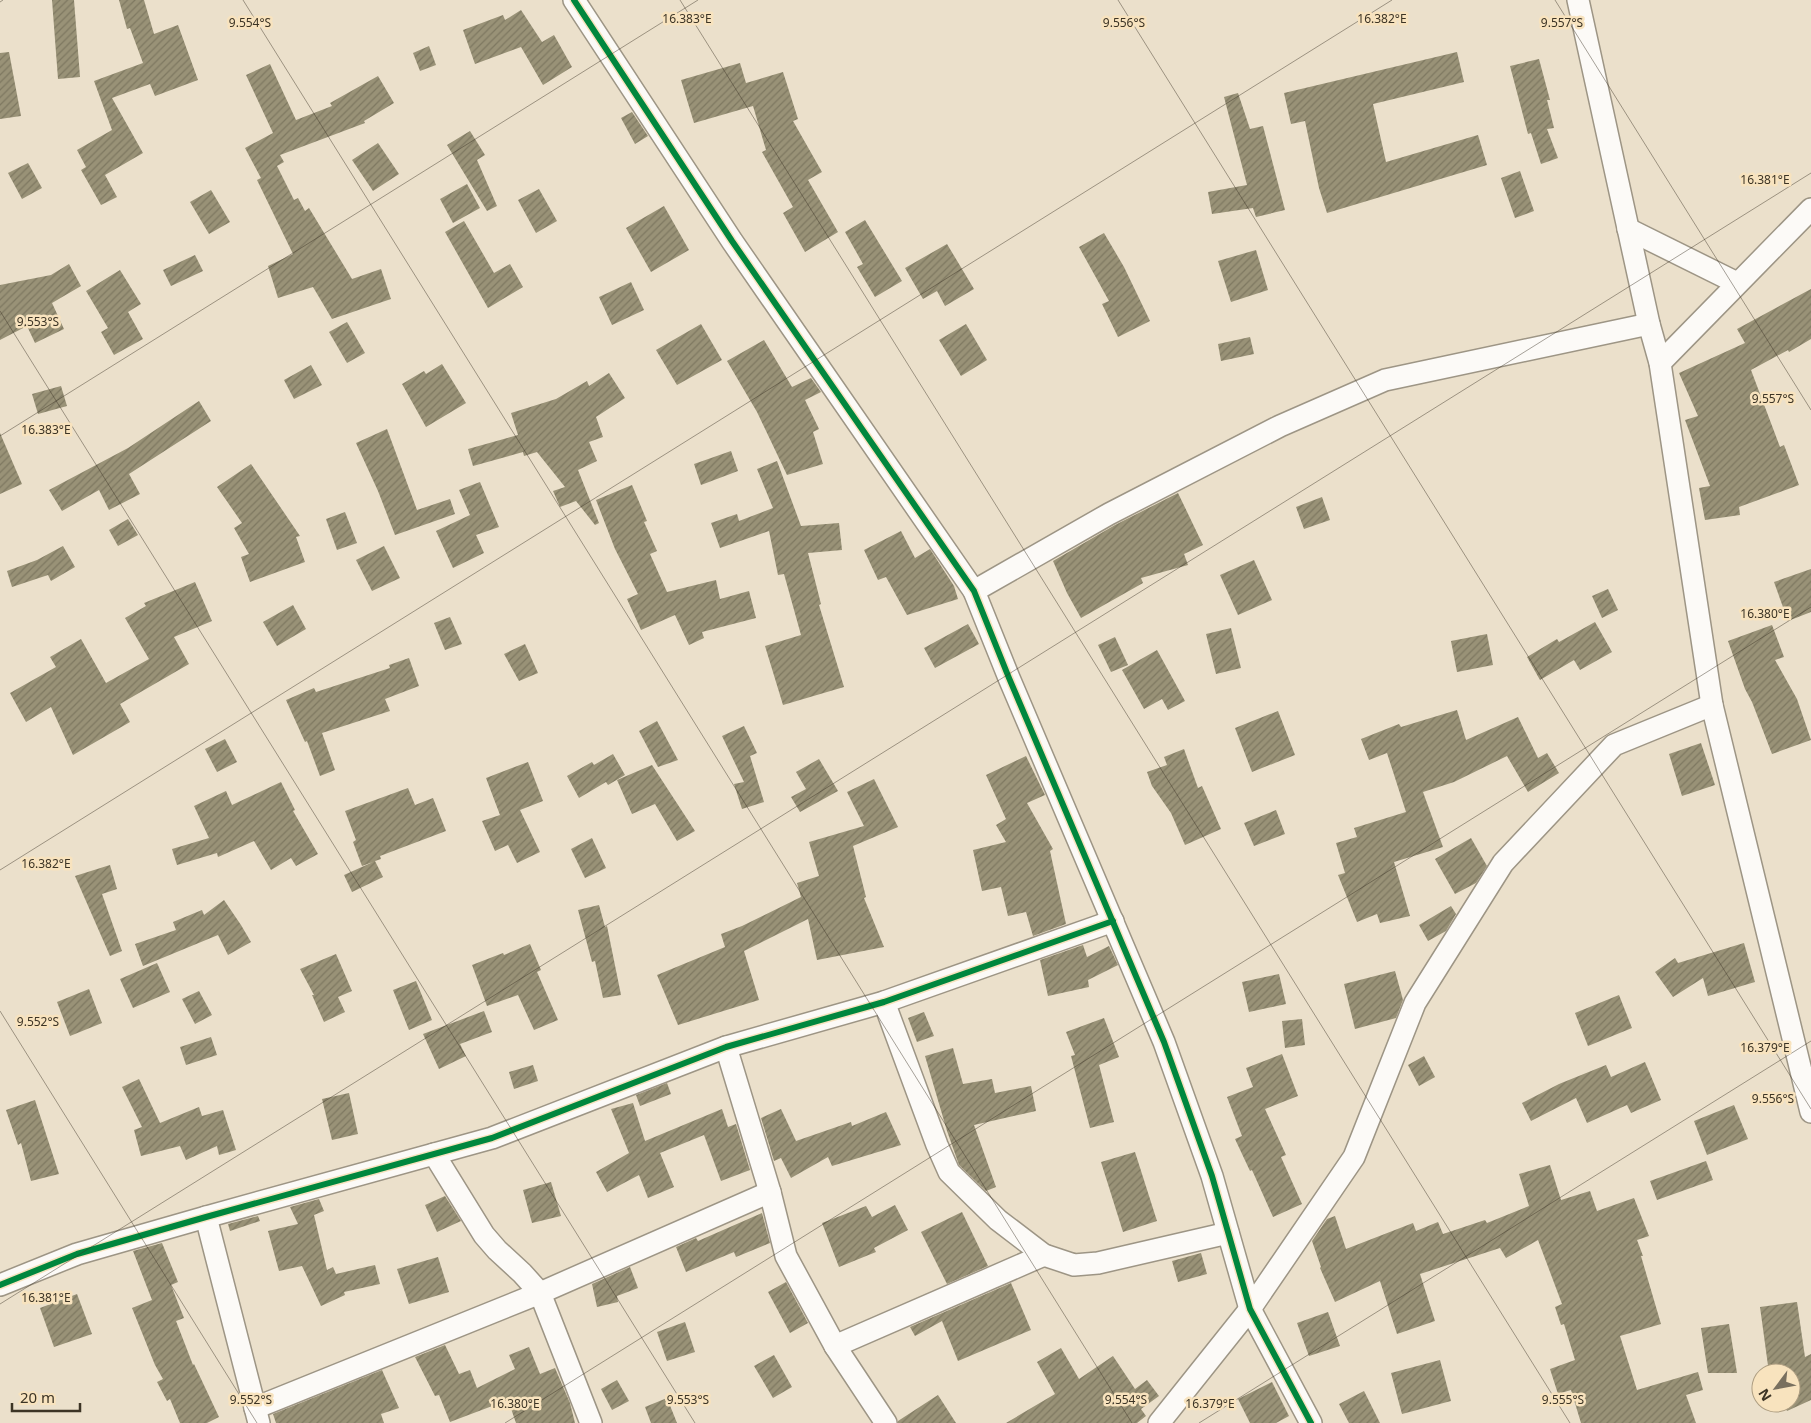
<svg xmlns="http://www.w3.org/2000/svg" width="1811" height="1423" font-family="'Noto Sans',sans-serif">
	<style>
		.building { fill: url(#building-hatch) }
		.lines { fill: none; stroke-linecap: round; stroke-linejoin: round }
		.minor-casing { stroke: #9d9585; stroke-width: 24 }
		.minor { stroke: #fcfaf7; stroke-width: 21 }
		.cycleway-casing { stroke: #f8e3be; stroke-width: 9 }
		.cycleway { stroke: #00873e; stroke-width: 6 }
		.ticks { fill: none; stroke: #3c3425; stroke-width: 1; stroke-opacity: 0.45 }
		.ticks-label { font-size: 12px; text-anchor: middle; fill: #3c3425; stroke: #f8e3be; stroke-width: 5; stroke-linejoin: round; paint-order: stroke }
	</style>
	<defs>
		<pattern id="building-hatch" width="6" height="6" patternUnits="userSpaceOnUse" patternTransform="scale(1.25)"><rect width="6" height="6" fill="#999277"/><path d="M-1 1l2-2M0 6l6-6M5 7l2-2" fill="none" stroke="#7e7861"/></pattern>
	</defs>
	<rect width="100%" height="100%" fill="#ebe0cb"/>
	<g class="building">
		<polygon points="52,0 74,0 80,77 58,79"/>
		<polygon points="119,0 144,0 154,34 178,25 198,80 155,96 150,84 112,98 143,153 105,175 117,197 101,205 81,170 86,167 77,150 112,130 94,81 143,63 130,28 127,29"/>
		<polygon points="521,10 542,42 554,35 572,67 543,85 521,47 475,64 463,30 503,15 505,20"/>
		<polygon points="429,46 436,65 420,71 413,53"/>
		<polygon points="9,52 21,116 0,119 0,53"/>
		<polygon points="1457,52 1464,82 1373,104 1386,162 1478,135 1487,165 1327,213 1319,188 1305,121 1291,124 1284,93"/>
		<polygon points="1539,59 1550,100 1547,100 1554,128 1547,129 1558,158 1541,164 1531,133 1528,134 1510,66"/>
		<polygon points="740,63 746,83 783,72 798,119 793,121 822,172 808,180 838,232 805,252 783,213 793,207 762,152 766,150 753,106 694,123 681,80"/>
		<polygon points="270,64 296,120 332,106 330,103 378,76 394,103 364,121 365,123 280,155 284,162 277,166 294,200 298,198 305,211 309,208 352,279 381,269 391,299 332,319 313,287 278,298 268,266 293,254 257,180 261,178 245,148 273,133 246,75"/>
		<polygon points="1238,93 1250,129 1263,126 1285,210 1256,217 1253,208 1212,214 1208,192 1247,185 1224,97"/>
		<polygon points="632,112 648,136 635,144 621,118"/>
		<polygon points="470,131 485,155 477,160 497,206 487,211 447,145"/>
		<polygon points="378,143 399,174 373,191 352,160"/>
		<polygon points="28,163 42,188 22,199 8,173"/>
		<polygon points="1520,171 1534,211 1515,218 1501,178"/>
		<polygon points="467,184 480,208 453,223 440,199"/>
		<polygon points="539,189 557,221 536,233 518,200"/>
		<polygon points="211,190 230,222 209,234 190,202"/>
		<polygon points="664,206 689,250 651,272 626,228"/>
		<polygon points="865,220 902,281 875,297 857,267 863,264 845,232"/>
		<polygon points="464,221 494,273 510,264 523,287 488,308 445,232"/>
		<polygon points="1104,233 1124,267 1150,321 1118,337 1102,304 1109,301 1079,247"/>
		<polygon points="947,244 974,289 945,306 937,291 923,299 905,268"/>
		<polygon points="1256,250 1268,290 1231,302 1218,261"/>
		<polygon points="195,255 203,271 171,286 163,270"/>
		<polygon points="69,264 81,286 52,303 64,329 35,343 27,326 0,340 0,285 51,275"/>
		<polygon points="120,270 141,304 128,312 143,339 114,355 101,332 108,328 86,291"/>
		<polygon points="631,282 644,310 612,325 599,297"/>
		<polygon points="1811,289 1811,339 1789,352 1788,350 1751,370 1780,447 1784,445 1799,485 1739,507 1740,515 1705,520 1699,488 1710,486 1685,420 1698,416 1679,373 1745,343 1737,329"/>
		<polygon points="347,322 365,353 347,363 329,332"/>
		<polygon points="701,324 722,360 677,385 656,350"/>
		<polygon points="966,324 987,360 961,376 939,340"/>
		<polygon points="1250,337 1254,354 1221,361 1218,344"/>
		<polygon points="764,340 792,387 811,378 821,392 805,400 819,429 813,432 823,464 787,475 757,412 727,361"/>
		<polygon points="442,364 466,403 426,427 402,384 424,371 426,374"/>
		<polygon points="311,365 322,385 294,399 284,380"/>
		<polygon points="609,373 625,398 596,417 603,437 589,442 597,461 578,470 599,523 595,525 576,501 560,507 553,491 565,487 537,452 524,456 523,452 473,466 468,449 518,435 511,413 556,399 587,381 589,386"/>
		<polygon points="61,386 67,406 38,414 32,394"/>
		<polygon points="199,401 211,421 129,474 140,494 109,510 99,490 62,511 49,490 128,448"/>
		<polygon points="387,429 417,510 450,499 455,514 395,535 378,491 356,443"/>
		<polygon points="0,433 22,484 0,494"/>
		<polygon points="731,451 738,471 701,485 694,464"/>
		<polygon points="777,461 801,526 839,523 842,550 808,553 821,604 819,605 844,687 783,705 765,646 801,635 784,574 778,575 769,531 720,548 711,523 737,514 739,521 773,508 757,469"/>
		<polygon points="251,464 300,536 296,537 305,562 250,582 241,557 249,554 234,528 242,523 217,487"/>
		<polygon points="480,482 499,527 476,535 484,553 453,568 436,531 470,515 459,490"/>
		<polygon points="632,485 647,521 644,522 657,551 650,554 667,592 716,580 720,599 749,591 756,618 702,632 704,638 689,645 675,615 641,630 627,599 638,594 615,549 596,500"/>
		<polygon points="1178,493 1203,545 1184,554 1188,565 1141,578 1143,583 1081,618 1067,593 1053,561 1115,525"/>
		<polygon points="1322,497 1330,520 1304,529 1296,507"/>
		<polygon points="345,512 357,543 337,550 326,519"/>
		<polygon points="128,519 138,535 118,546 109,530"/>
		<polygon points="901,531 915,558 930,549 954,586 958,599 907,615 886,577 878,580 864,550"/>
		<polygon points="63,546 75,567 51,581 48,575 12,587 7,571 37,560"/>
		<polygon points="384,546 400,578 372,591 356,560"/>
		<polygon points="1254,560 1272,600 1238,615 1220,575"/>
		<polygon points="1811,569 1811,612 1788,621 1774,582"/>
		<polygon points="195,582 212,621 174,637 189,664 120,704 130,722 73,755 51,707 26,722 10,693 56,667 50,657 81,639 106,683 149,659 125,618 146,606 144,603"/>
		<polygon points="1608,589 1618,610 1602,618 1592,596"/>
		<polygon points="293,605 306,629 277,646 263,622"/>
		<polygon points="450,617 462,644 445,650 434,623"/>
		<polygon points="1595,622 1612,652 1580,670 1574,660 1540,680 1527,657 1557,639 1559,642"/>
		<polygon points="968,624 979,644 935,668 924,648"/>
		<polygon points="1772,625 1784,657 1775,660 1797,699 1811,740 1772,754 1752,702 1745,689 1728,641"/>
		<polygon points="1231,628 1241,668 1216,674 1206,634"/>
		<polygon points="1487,634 1493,665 1457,672 1451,641"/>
		<polygon points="1115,637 1128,665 1111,672 1098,645"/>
		<polygon points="525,644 538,673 519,681 504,654"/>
		<polygon points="1157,650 1185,701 1168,710 1162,699 1144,709 1122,670"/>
		<polygon points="409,658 419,686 385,699 390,711 322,733 335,770 320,776 307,741 305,742 286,700 314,688 316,692 390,668 389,665"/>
		<polygon points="1457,710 1466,740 1518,717 1538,758 1547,753 1559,773 1528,792 1507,756 1454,782 1423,792 1443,847 1394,862 1410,916 1380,923 1377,914 1357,922 1338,875 1345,873 1336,843 1357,837 1354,828 1406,812 1387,753 1369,760 1361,739 1399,724 1401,727"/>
		<polygon points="1278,711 1295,755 1252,772 1235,728"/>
		<polygon points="657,721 678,760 658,767 639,731"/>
		<polygon points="744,726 757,753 750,756 764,802 742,809 734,784 744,782 722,736"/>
		<polygon points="225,739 237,762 217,772 205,749"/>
		<polygon points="1701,743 1715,785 1682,796 1669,754"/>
		<polygon points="1184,749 1198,788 1202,786 1221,829 1185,845 1171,813 1152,786 1147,772 1167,765 1164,757"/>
		<polygon points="613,754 625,775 608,785 606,782 579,798 567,776 592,762 594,765"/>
		<polygon points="1026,756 1045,795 1027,803 1053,849 1050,851 1066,924 1033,936 1026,912 1008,916 1001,887 982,891 973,850 1006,842 996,825 1006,819 986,775"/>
		<polygon points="819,759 838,791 800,812 791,797 806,789 796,772"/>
		<polygon points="528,762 543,801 520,810 540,852 517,863 508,845 495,851 482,821 500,815 486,778"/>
		<polygon points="652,765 695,831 677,841 655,804 632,814 617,780"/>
		<polygon points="874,779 898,827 853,846 866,897 864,898 884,947 817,960 808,919 744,951 759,1000 678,1025 657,975 725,947 721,934 742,926 801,897 797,883 819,876 809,842 864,826 847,792"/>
		<polygon points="281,782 295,810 293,811 318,854 296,866 291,858 271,870 254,841 218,857 217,853 177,865 172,849 209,838 194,806 226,791 232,805"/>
		<polygon points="408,788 415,805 433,798 446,831 380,856 381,859 375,861 383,877 352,892 344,875 373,862 362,866 353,842 356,840 345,811"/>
		<polygon points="1276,810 1285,834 1254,846 1244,823"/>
		<polygon points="592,838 606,868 585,878 571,849"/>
		<polygon points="1471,838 1487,866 1476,883 1455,894 1435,859"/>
		<polygon points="110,865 117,889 102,894 122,951 110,956 75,876"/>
		<polygon points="224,900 241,925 251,942 228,955 218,935 143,966 135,944 176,930 173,922 202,910 204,915"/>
		<polygon points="599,905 605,927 607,926 621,995 603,998 595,961 592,962 578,910"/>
		<polygon points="1451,906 1456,914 1446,931 1428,941 1419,925"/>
		<polygon points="1744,943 1755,982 1708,996 1703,978 1673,997 1655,972 1675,958 1678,963"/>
		<polygon points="530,944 541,970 537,972 558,1020 534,1030 518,995 487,1006 472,965 503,953 504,955"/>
		<polygon points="1083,945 1087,957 1109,946 1118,965 1088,980 1089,987 1048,996 1040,960"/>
		<polygon points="336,954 352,991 338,997 345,1012 324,1022 312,995 314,995 300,969"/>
		<polygon points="157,963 170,992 133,1008 120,979"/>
		<polygon points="1395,971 1403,1000 1396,1018 1355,1029 1344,984"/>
		<polygon points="1279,974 1286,1004 1249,1012 1242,982"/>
		<polygon points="416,981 432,1020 409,1030 393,990"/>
		<polygon points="89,989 102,1023 70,1036 57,1002"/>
		<polygon points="199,991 212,1015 195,1024 182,999"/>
		<polygon points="1619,995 1632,1028 1588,1046 1575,1013"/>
		<polygon points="484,1011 492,1032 460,1044 466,1056 439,1069 423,1034"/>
		<polygon points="924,1012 934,1036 917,1042 908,1018"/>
		<polygon points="1104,1018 1119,1057 1099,1065 1114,1122 1090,1128 1071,1056 1075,1055 1066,1032"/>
		<polygon points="1302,1019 1305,1045 1285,1048 1282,1021"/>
		<polygon points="211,1037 217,1055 186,1065 180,1047"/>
		<polygon points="953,1048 963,1084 992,1079 995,1093 1031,1086 1036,1111 974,1125 996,1187 986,1191 959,1165 947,1131 925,1056"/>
		<polygon points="1282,1054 1298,1096 1265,1109 1286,1155 1281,1157 1302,1204 1273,1217 1252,1170 1250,1171 1235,1139 1242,1136 1227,1097 1253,1087 1246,1068"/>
		<polygon points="1424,1056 1435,1077 1419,1086 1408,1065"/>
		<polygon points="1645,1062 1661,1100 1631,1113 1627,1105 1587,1123 1576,1098 1531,1121 1522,1103 1559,1084 1606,1065 1611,1077"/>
		<polygon points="533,1065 538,1081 514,1089 509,1072"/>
		<polygon points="139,1079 160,1123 199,1107 202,1116 223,1110 236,1150 219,1155 217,1146 186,1160 180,1146 141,1156 134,1130 142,1127 122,1087"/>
		<polygon points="667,1083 671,1094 640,1106 636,1095"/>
		<polygon points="349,1093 358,1134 332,1140 322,1099"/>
		<polygon points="35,1100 59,1174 31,1181 21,1143 18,1145 6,1110"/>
		<polygon points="633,1103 645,1141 722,1109 728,1127 736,1124 750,1170 721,1181 704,1135 660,1153 674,1187 648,1198 639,1175 607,1192 596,1172 629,1153 611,1109"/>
		<polygon points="1734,1105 1748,1139 1707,1155 1694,1121"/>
		<polygon points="781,1109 796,1141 851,1122 852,1126 886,1112 901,1145 832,1166 828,1157 791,1178 781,1158 774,1161 761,1118"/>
		<polygon points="1135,1152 1157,1221 1123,1232 1101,1162"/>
		<polygon points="1706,1161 1713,1180 1657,1200 1650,1181"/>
		<polygon points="1550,1165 1561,1200 1590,1191 1597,1211 1634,1198 1649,1236 1637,1240 1643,1256 1641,1256 1661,1324 1620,1336 1637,1390 1698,1372 1703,1390 1686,1395 1696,1423 1581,1423 1571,1390 1558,1394 1550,1369 1575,1360 1564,1324 1561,1325 1555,1307 1562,1304 1538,1240 1506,1258 1500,1248 1420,1274 1435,1321 1397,1334 1380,1281 1335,1302 1320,1268 1321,1267 1312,1241 1327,1219 1335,1216 1346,1249 1413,1223 1416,1231 1438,1222 1443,1234 1485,1220 1487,1223 1529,1206 1519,1174"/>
		<polygon points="551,1182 561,1216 532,1223 523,1190"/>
		<polygon points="445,1196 461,1221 437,1232 425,1205"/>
		<polygon points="319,1199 324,1211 314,1215 327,1270 333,1267 336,1274 375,1265 380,1284 344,1292 345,1295 321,1306 302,1266 279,1271 268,1231 298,1224 290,1207"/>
		<polygon points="895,1205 908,1230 874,1248 876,1252 839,1267 822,1223 866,1206 872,1217"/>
		<polygon points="962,1212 988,1266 947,1284 921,1232"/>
		<polygon points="762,1213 770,1243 736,1257 734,1252 686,1272 676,1247 696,1238 698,1241"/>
		<polygon points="258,1216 260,1221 230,1231 228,1224"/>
		<polygon points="162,1243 178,1282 171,1285 184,1318 176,1321 193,1365 194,1364 219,1417 207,1423 180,1423 170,1399 167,1401 157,1382 163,1379 155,1365 132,1308 152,1300 133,1251"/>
		<polygon points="1201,1253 1207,1274 1178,1282 1172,1261"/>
		<polygon points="438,1257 449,1292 409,1304 397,1269"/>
		<polygon points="630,1267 638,1288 617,1296 618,1302 597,1307 592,1284"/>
		<polygon points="786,1282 808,1323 790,1333 768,1292"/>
		<polygon points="1011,1283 1031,1330 958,1361 942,1321 915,1336 910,1327"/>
		<polygon points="77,1294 92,1334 54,1347 40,1308"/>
		<polygon points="1797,1302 1805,1357 1811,1354 1811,1400 1787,1411 1783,1403 1791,1403 1791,1373 1769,1373 1760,1307"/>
		<polygon points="1328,1312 1340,1346 1309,1356 1297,1323"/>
		<polygon points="685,1322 695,1352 667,1361 657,1332"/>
		<polygon points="1729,1324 1737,1373 1708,1373 1701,1328"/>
		<polygon points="445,1345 459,1374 470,1370 477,1388 515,1369 509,1355 529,1347 540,1374 555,1368 570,1403 575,1423 516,1423 508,1400 450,1422 439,1395 435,1396 415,1357"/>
		<polygon points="1061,1348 1079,1379 1113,1356 1135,1389 1147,1380 1159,1396 1141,1409 1146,1416 1137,1423 1006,1423 1055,1394 1037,1362"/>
		<polygon points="774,1355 792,1387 773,1398 754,1366"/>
		<polygon points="1440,1360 1451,1401 1402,1414 1391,1373"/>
		<polygon points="382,1370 399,1408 381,1414 384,1423 276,1423 273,1414"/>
		<polygon points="617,1380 629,1401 612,1410 601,1389"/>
		<polygon points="1272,1382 1289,1416 1276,1423 1250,1423 1238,1399"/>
		<polygon points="1364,1391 1380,1423 1349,1423 1339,1404"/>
		<polygon points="938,1395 956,1423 898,1423 898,1421"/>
		<polygon points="667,1398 677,1423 651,1423 645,1407"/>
	</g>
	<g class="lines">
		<defs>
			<g id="minor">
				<polyline points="574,0 732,241 974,591 1009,678 1164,1042 1212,1176 1250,1309 1311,1423"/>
				<polyline points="1578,0 1649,324 1660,363 1712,705 1811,1112"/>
				<polyline points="1628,229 1737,283"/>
				<polyline points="1660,363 1811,209"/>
				<polyline points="974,591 1109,514 1280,426 1385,380 1649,324"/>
				<polyline points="884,1002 937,1145 949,1172 998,1220 1044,1255 1074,1265 1098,1263 1228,1233"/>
				<polyline points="726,1047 770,1192 786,1256 835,1346 886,1423"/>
				<polyline points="434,1154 484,1235 497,1250 522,1273 540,1293 591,1423"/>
				<polyline points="206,1217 259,1423"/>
				<polyline points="0,1285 77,1254 206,1217 492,1138 726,1047 884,1002 1113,921"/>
				<polyline points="835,1346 1044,1255"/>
				<polyline points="255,1408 540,1293 770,1192"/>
				<polyline points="1159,1423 1250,1309 1354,1157 1415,1003 1503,863 1614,745 1712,705"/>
			</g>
		</defs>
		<use href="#minor" class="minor-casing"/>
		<use href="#minor" class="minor"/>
		<defs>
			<g id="cycleway">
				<polyline points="574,0 732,241 974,591 1009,678 1164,1042 1212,1176 1250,1309 1311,1423"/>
				<polyline points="0,1285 77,1254 206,1217 492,1138 726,1047 884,1002 1113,921"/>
			</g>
		</defs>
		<use href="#cycleway" class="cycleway-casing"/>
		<use href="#cycleway" class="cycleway"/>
	</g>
	<path class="ticks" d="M243,0L1132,1423M680,0L1570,1423M1118,0L1811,1109M1555,0L1811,410M0,2L3,0M0,311L695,1423M0,436L698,0M0,870L1392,0M0,1011L257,1423M0,1304L1811,173M505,1423L1811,607M1199,1423L1811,1041"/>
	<g class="ticks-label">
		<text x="687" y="23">16.383°E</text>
		<text x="1382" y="23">16.382°E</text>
		<text x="250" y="27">9.554°S</text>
		<text x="1124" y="27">9.556°S</text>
		<text x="1562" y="27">9.557°S</text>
		<text x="1765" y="184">16.381°E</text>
		<text x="38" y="326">9.553°S</text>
		<text x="1773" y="403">9.557°S</text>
		<text x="46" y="434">16.383°E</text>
		<text x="1765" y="618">16.380°E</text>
		<text x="46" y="868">16.382°E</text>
		<text x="38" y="1026">9.552°S</text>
		<text x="1765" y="1052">16.379°E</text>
		<text x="1773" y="1103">9.556°S</text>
		<text x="46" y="1302">16.381°E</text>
		<text x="251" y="1404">9.552°S</text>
		<text x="688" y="1404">9.553°S</text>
		<text x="1126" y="1404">9.554°S</text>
		<text x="1563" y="1404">9.555°S</text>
		<text x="515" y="1408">16.380°E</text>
		<text x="1210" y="1408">16.379°E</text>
	</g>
	<g transform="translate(1776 1388) rotate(238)"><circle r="24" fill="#f8e3be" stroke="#ad9d81"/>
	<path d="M0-4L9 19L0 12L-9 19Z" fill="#79705f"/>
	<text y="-8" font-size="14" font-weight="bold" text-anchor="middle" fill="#3c3425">N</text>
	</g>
	<path d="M12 1403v8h68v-8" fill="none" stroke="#3c3425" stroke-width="2.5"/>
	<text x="20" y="1403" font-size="15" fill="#3c3425" stroke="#f8e3be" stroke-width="4" paint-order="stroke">20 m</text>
</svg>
